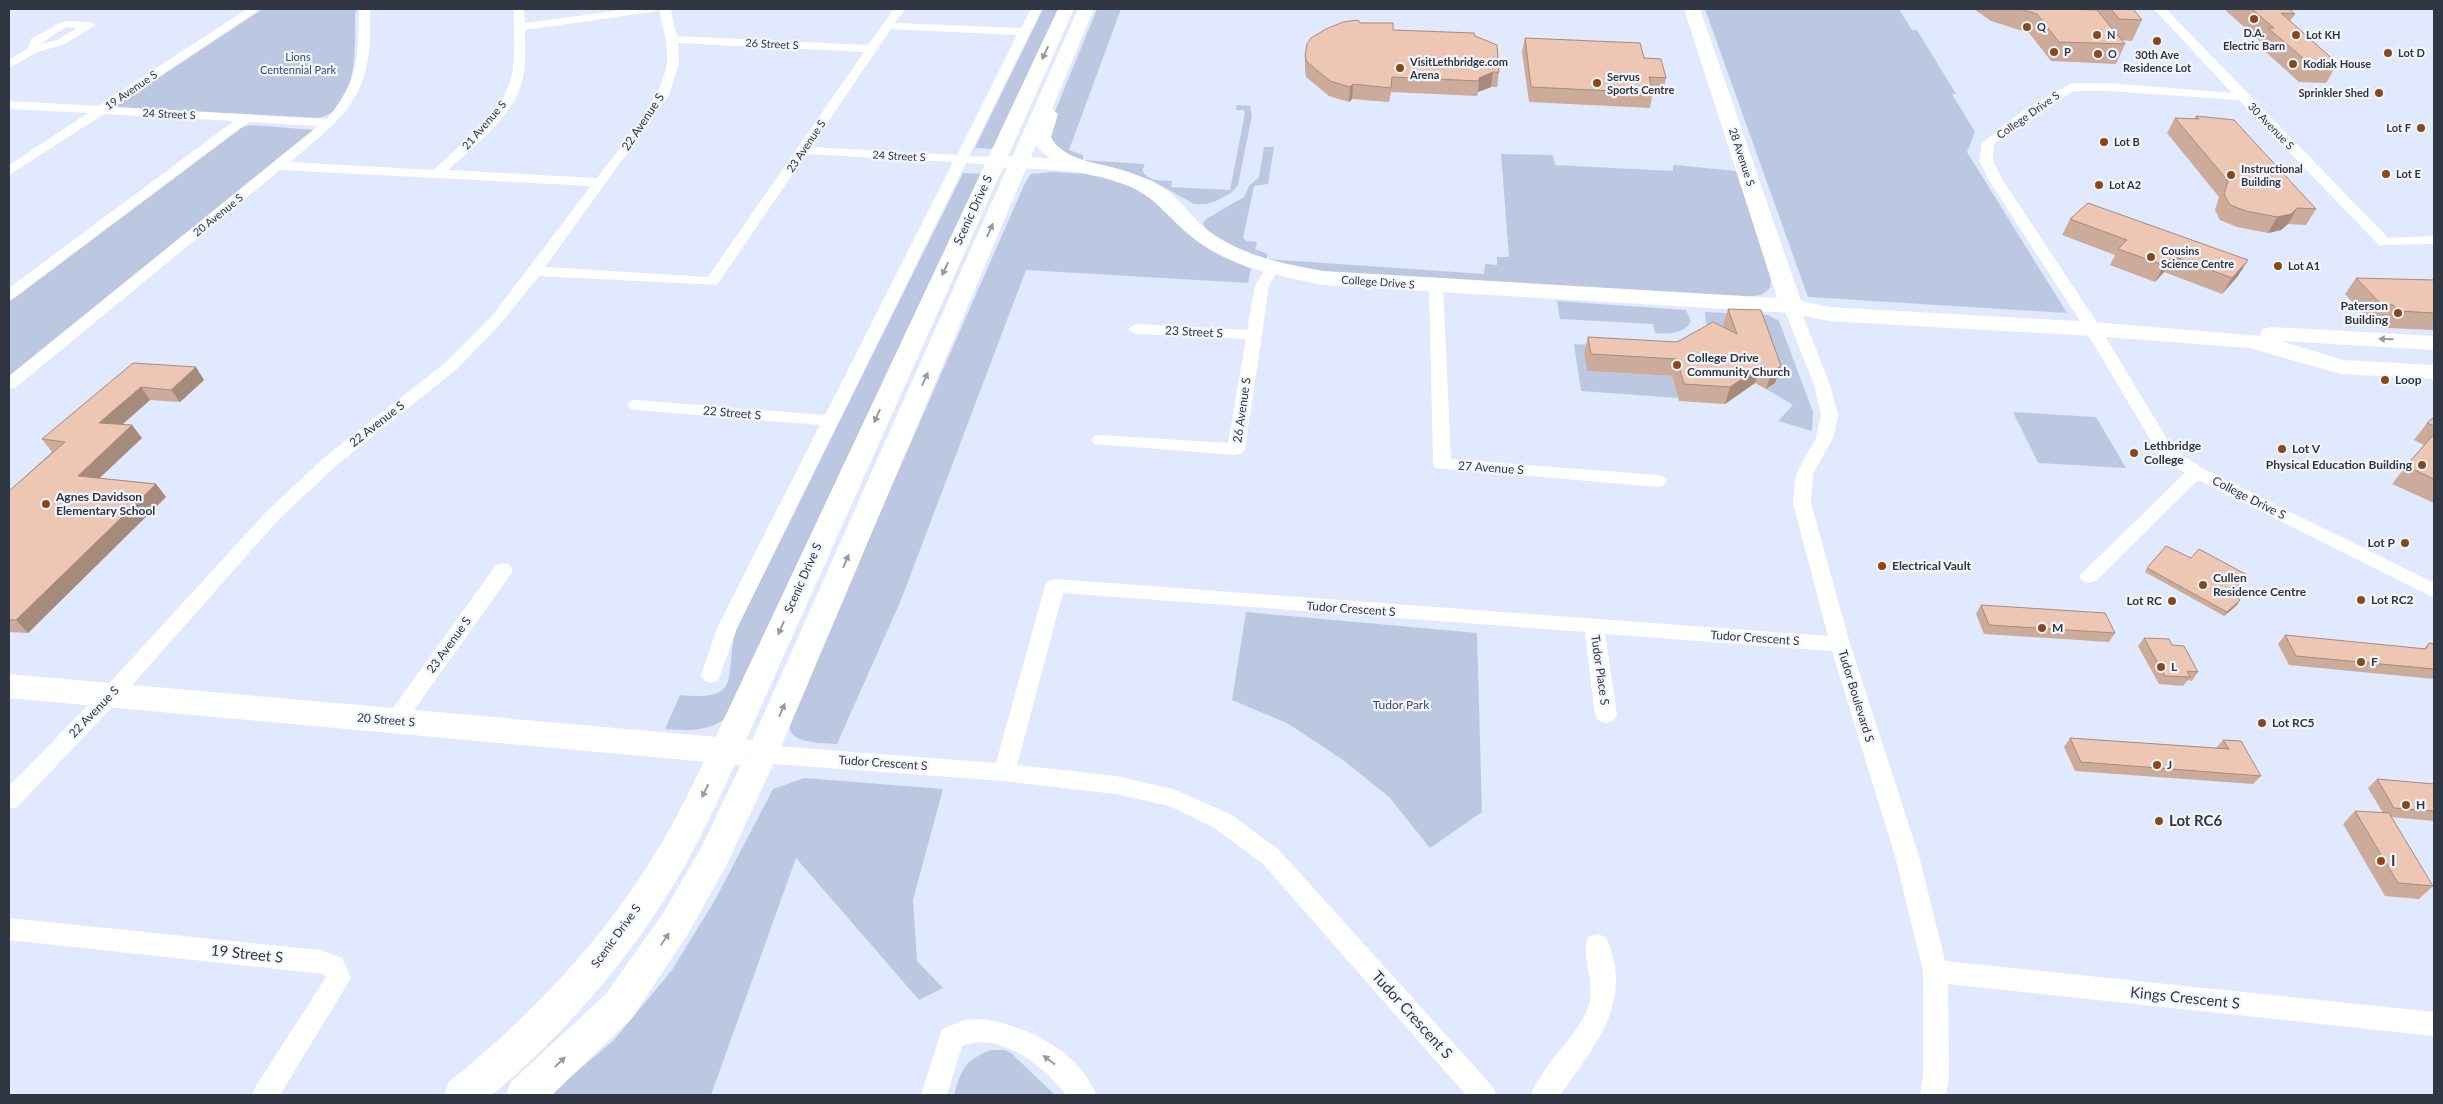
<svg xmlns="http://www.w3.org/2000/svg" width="2443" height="1104" font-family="Lato,sans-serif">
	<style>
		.green { fill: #bcc8e2 }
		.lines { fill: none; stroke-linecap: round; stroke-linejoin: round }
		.street { fill: #fff; fill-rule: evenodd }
		.secondary { fill: #fff; fill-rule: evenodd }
		.primary { fill: #fff; fill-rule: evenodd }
		.wall { fill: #ccab9a }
		.shaded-wall { fill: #a68b7d }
		.building { fill: #edc7b3; stroke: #a68b7d }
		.oneway { fill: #989aa1 }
		.poi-dot { fill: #8b471c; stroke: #f3f6fd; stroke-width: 2 }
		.labels { text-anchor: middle; stroke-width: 4.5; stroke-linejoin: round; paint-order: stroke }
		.far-poi-label { font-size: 11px; font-weight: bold; fill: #313643; stroke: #f3f6fd; text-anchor: start }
		.far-street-label { font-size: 11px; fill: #313643; stroke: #f3f6fd }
		.far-park-label { font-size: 11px; fill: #354775; stroke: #f3f6fd }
		.street-label { font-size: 12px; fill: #313643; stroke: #f3f6fd }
		.poi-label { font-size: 12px; font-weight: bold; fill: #313643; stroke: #f3f6fd; text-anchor: start }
		.park-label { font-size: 12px; fill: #354775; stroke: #f3f6fd }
		.near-poi-label { font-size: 15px; font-weight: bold; fill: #313643; stroke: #f3f6fd; text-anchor: start }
		.near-street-label { font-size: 15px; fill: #313643; stroke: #f3f6fd }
	</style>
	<rect width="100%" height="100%" fill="#e0e9fd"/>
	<g class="green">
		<path d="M263,9H357L355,14C355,45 359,109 319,118L114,107Z"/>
		<polygon points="1043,9 1060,9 995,149 975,148"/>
		<path d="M1097,9H1121L1069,150L1083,155V160L1145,164L1142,170C1148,182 1161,180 1172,181L1171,187L1230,190L1245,113L1244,110H1236L1237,105L1250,106L1252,115L1238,185L1231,193L1216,201L1206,204H1194L1151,180L1061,155L1047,131Z"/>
		<polygon points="1705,9 1899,9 1912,30 1917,30 1956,94 1952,94 1975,132 1967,152 2067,313 1808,297"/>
		<polygon points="250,125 315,130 9,378 9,302 240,128"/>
		<path d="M1264,147H1274L1268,184L1254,186L1243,238L1247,241L1257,242L1255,249L1267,254V259L1484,274L1485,264L1497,265V257H1509L1501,154L1553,155L1555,165L1673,171V166L1676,165L1735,171L1740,175L1771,278L1770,288L1761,295L1746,297L1307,273C1281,265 1215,248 1203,224L1206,219L1244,197L1249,186L1259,177Z"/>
		<path d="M1053,172L1091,174L1132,187L1149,195L1202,244L1251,269L1248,283L1026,270L901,600L837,744C816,742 779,745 792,713L1025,183L1031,174Z"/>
		<path d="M963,173L984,174L727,718C704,732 691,731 665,729L680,695C746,702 723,674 736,630Z"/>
		<path d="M1557,301L1686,310L1691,321C1685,334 1667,334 1655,333L1653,324L1560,319Z"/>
		<polygon points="1705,312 1768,315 1779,321 1813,412 1812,431 1778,421 1793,405 1766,389 1775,383 1724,325 1726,334 1708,338"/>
		<polygon points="1574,344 1651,348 1584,353 1587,371 1672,376 1678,398 1581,391"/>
		<polygon points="2013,412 2096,417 2126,468 2038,463"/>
		<polygon points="1246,612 1477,633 1482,812 1430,848 1389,797 1343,760 1287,723 1232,700"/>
		<polygon points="804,778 943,789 913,900 917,961 943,988 919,1000 796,858 711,1095 549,1095 614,1040 672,970 715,900 773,789"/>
		<path d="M991,1050H1005L1011,1053L1055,1095H954C961,1069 965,1060 991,1050Z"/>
	</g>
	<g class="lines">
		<g class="street">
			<path d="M247,9H260L114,107L327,119C359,80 358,58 359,9H370C373,94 352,111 290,162L434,170C460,144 501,116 511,78C517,56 513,31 514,9H524L525,23L629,9H657L652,12L525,30C525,45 526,61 523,77C516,115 475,145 448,170L597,178C619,148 663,99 667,62C669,44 662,26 659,9H670L677,36L868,45L894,9H905L895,23L1021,28L1031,9H1042L969,156L996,157L1003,161L996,165L966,163L737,628L718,681L711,683L704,681L701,675L717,628L820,425L636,410L630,409L628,405L630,401L636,400L825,415L953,162L806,154L717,285L539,276L502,322L457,369L338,464L280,518L118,701L17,807L9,809V786L104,689L268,510L326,456L445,363L492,316L591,186L280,170L15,388L9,389V376L318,126L249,122L14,298L9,300V288L234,121L104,114L9,175V165L88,113L9,109V101L98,106ZM891,29L1017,35L957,155L811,147ZM678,43L864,52L708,277L545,267L669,95L679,63Z"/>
			<polygon points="2154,9 2166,9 2388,238 2434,236 2434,244 2379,245 2239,100 2108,91 2074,91 2032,116 1994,144 1993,161 2004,182 2094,318 2169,442 2183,456 2202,468 2434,583 2434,598 2198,480 2096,581 2089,583 2082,581 2079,576 2185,473 2171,464 2156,449 2078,318 1990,182 1979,161 1982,143 2024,110 2072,83 2108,83 2232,93"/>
			<path d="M64,21L90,22L96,25L65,44L38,52L9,68V60L28,48L31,39ZM66,27L77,28L57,40L40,44Z"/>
			<polygon points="1272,264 1279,268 1269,286 1245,449 1242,453 1236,455 1094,444 1091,440 1094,436 1100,435 1228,443 1246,339 1136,334 1128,329 1136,324 1247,330 1255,286 1267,265"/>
			<polygon points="1436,282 1443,286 1451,459 1658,475 1664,477 1667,481 1664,485 1658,487 1436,468 1433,464 1429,286"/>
			<polygon points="1791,301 1799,306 1816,349 1830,385 1838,415 1833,438 1813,474 1811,503 1850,644 1919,856 1945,961 2434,1012 2434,1036 1948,984 1949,1077 1946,1095 1920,1095 1923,1077 1923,971 1895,856 1832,651 1605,634 1617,715 1613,721 1606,723 1599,721 1595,715 1585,632 1063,593 1017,765 1116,776 1173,789 1232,815 1279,850 1492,1086 1496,1095 1466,1095 1263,864 1216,829 1169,806 1116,794 1004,781 762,763 754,760 751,754 754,748 762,745 996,763 1045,586 1048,581 1055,579 1828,636 1793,503 1796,474 1816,438 1821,415 1814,385 1783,306"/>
			<polygon points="503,563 510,565 513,570 510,575 402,727 395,729 388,727 384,721 388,715 496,565"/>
			<polygon points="9,918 320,950 342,958 351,978 280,1095 252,1095 256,1086 326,977 324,974 9,940"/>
			<path d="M1597,934L1606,937C1635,1001 1595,1046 1560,1095H1531C1543,1062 1577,1039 1589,1005C1596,983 1580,956 1588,937Z"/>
			<path d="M979,1019C1023,1023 1080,1051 1096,1095H1066C1045,1067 1000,1030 962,1046L947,1095H921L942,1029L965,1020Z"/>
		</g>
		<g class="secondary">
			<path d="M1684,9H1700L1801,301L1829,307L2093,322L2261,336L2260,334L2263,329L2271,327L2434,336V350L2281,341L2343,360L2434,365V379L2341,374L2249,348L2093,336L1829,321L1791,313L1323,285C1278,276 1229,267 1192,237C1169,219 1159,200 1131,187C1090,168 1040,170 996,167L989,165L986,161L989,157L996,155C1051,159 1113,158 1162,187C1180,198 1190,216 1206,229C1240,255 1282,264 1323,271L1777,298Z"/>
			<polygon points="9,674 762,741 773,745 778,754 773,763 762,767 9,698"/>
		</g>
		<g class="primary">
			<path d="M1058,9H1074L741,751C724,788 707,825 688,860C638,950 570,1029 492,1095H444L449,1082C534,1013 609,934 664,839C681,810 695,780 709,751Z"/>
			<path d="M1078,9H1094L1052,109L1058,114L1051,137C1062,159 1093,162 1114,168L1117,172L1114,176C1093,181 1048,163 1036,145L778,754L726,866L688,934L632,1018L552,1095H506L511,1082L606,994L664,912L702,846L746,754Z"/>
		</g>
	</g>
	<g class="wall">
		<polygon points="1974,9 2064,9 2085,10 2084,9 2133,9 2142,20 2132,41 2121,40 2125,44 2116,64 2051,61 2029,33 1991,21"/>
		<polygon points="2224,9 2289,9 2295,14 2290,21 2337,63 2327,82 2325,83 2299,82 2259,46 2261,42"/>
		<polygon points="1360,23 1393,30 1475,36 1499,72 1497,87 1491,87 1478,92 1477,96 1391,92 1389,102 1352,99 1349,102 1329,96 1306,77 1305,71 1305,56"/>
		<polygon points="1525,38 1644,58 1666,78 1663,92 1653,92 1650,108 1529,102 1522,52"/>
		<polygon points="2196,116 2316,209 2306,225 2288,224 2281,230 2268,233 2237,227 2220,220 2215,210 2219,197 2167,133 2175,118 2194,119"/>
		<polygon points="2070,219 2238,276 2222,294 2164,272 2155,282 2110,265 2115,255 2062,235"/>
		<polygon points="2356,278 2434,280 2434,330 2387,328 2381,321 2369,321 2345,294"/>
		<polygon points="1728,309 1781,366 1775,383 1766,389 1755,383 1725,404 1679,401 1672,376 1587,371 1584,353 1588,337 1677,342 1724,327 1723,325"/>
		<polygon points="133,363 204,380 180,402 150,400 122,425 142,438 99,478 156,484 166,497 28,633 9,632 9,491 52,452 42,439"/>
		<polygon points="2434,417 2434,503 2392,484 2406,466 2424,445 2414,440 2427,423"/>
		<polygon points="2191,558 2243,579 2232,592 2237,605 2224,616 2145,572 2147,568"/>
		<polygon points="1981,605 2115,633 2109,642 1984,634 1976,614"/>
		<polygon points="2285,635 2424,649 2429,643 2434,644 2434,679 2289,665 2278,644"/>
		<polygon points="2144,638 2172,645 2198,672 2192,681 2188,680 2183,686 2159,684 2138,646"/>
		<polygon points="2070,738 2216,748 2223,740 2261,776 2253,784 2075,771 2064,747"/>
		<polygon points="2377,779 2434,784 2434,821 2391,817 2433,886 2419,899 2385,896 2343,824 2355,811 2383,813 2368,788"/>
	</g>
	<g class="shaded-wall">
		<polygon points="1493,72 1491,87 1478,92 1479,81 1479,78"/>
		<polygon points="1353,84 1352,99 1349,102 1350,87"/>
		<polygon points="2297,208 2288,224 2281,230 2268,233 2277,217"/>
		<polygon points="2173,256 2164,272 2155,282 2164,265"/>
		<polygon points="2248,260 2238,276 2222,294 2232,278"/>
		<polygon points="1761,366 1755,383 1725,404 1730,387"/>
		<polygon points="1781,366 1775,383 1766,389 1772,372"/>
		<polygon points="196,367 204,380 180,402 171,390"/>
		<polygon points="141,387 150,400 109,436 99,423"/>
		<polygon points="132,425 142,438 88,489 78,476"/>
		<polygon points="156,484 166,497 28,633 16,620"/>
		<polygon points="2240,600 2237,605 2224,616 2227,612"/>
	</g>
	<g class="building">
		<polygon points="2020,9 2064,9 2097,10 2125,44 2059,42 2037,14"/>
		<polygon points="2111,9 2133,9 2142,20 2119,19"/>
		<polygon points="2252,9 2289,9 2295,14 2281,13 2337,63 2333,63 2335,65 2310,64 2268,28 2274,28"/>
		<polygon points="1358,20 1360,23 1393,23 1393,30 1474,33 1475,36 1497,45 1499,72 1493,72 1479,78 1479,81 1392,77 1391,88 1353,84 1350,87 1330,81 1307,62 1305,56 1307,44 1311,38 1326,29 1343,22"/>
		<polygon points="1525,38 1640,43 1644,58 1661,59 1666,78 1649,77 1653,93 1531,87"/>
		<polygon points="2196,116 2234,120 2316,209 2297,208 2291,214 2277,217 2246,211 2230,205 2224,194 2228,181 2175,118 2199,119"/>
		<polygon points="2088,203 2248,260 2232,278 2173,256 2164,265 2118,249 2127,240 2070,219"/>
		<polygon points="2356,278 2434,280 2434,313 2399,311 2393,305 2381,304"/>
		<polygon points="1728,309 1761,310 1781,366 1772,372 1761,366 1730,387 1684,384 1677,359 1591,354 1588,337 1677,342 1713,322 1737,334"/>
		<polygon points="133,363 196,367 171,390 141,387 99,423 132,425 78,476 156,484 16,620 9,620 9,491 65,442 42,439"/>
		<polygon points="2434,417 2434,426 2427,423"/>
		<polygon points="2434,434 2434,479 2406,466"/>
		<polygon points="2166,546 2191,558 2199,549 2247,575 2232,592 2240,600 2227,612 2147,568"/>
		<polygon points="1981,605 2105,613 2115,633 1989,625"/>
		<polygon points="2285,635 2426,649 2429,643 2434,644 2434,669 2296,656"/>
		<polygon points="2144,638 2169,639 2172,645 2184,646 2198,672 2187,671 2190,677 2165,676"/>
		<polygon points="2070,738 2229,749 2223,740 2241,741 2261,776 2081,762"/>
		<polygon points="2377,779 2434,784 2434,811 2394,808"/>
		<polygon points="2355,811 2389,813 2433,886 2398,883"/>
	</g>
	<defs><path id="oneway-solid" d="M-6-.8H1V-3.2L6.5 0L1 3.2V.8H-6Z" transform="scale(1.25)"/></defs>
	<g class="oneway">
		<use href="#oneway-solid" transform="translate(1045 53) rotate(115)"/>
		<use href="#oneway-solid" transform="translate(990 230) rotate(-66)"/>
		<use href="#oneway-solid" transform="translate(945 269) rotate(115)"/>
		<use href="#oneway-solid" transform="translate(2386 339) rotate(-178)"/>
		<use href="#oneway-solid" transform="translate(925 379) rotate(-66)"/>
		<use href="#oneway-solid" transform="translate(877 416) rotate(114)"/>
		<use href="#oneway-solid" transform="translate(846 561) rotate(-67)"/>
		<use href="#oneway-solid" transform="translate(781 628) rotate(114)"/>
		<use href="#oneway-solid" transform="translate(782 710) rotate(-67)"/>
		<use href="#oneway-solid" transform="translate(705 791) rotate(116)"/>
		<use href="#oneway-solid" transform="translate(665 939) rotate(-56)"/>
		<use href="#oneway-solid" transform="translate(1049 1060) rotate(-143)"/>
		<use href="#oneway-solid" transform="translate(560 1062) rotate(-43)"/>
	</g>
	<g class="poi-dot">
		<circle cx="2254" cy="19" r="5"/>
		<circle cx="2027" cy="27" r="5"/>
		<circle cx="2097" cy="35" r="5"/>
		<circle cx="2296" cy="35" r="5"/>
		<circle cx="2157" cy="41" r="5"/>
		<circle cx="2054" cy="52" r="5"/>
		<circle cx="2388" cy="53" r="5"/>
		<circle cx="2098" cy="54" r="5"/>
		<circle cx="2293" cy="64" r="5"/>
		<circle cx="1400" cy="68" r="5"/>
		<circle cx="1597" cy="83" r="5"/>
		<circle cx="2379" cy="93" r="5"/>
		<circle cx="2421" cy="128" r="5"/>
		<circle cx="2104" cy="142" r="5"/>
		<circle cx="2386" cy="174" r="5"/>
		<circle cx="2231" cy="175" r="5"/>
		<circle cx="2099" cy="185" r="5"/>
		<circle cx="2151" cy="257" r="5"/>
		<circle cx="2278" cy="266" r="5"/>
		<circle cx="2398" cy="313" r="5"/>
		<circle cx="1677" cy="365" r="5"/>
		<circle cx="2385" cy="380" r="5"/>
		<circle cx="2282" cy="449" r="5"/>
		<circle cx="2134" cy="453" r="5"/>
		<circle cx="2422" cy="465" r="5"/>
		<circle cx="46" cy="504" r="5"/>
		<circle cx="2405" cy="543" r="5"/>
		<circle cx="1882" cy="566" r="5"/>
		<circle cx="2203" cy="585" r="5"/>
		<circle cx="2361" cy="600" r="5"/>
		<circle cx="2172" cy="601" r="5"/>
		<circle cx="2042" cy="628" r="5"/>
		<circle cx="2361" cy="662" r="5"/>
		<circle cx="2161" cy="667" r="5"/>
		<circle cx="2262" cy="723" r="5"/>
		<circle cx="2157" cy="765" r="5"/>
		<circle cx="2406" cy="805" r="5"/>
		<circle cx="2159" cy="821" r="5"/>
		<circle cx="2381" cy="861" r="5"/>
	</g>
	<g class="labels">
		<g class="far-poi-label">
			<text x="2037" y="31">Q</text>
			<text x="2254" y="37" text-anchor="middle">D.A.<tspan x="2254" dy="13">Electric Barn</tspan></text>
			<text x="2107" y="39">N</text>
			<text x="2306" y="39">Lot KH</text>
			<text x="2064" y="56">P</text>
			<text x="2398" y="57">Lot D</text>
			<text x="2108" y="58">O</text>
			<text x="2157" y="59" text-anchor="middle">30th Ave<tspan x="2157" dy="13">Residence Lot</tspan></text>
			<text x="1410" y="66">VisitLethbridge.com<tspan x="1410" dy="13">Arena</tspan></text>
			<text x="2303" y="68">Kodiak House</text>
			<text x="1607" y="81">Servus<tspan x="1607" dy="13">Sports Centre</tspan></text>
			<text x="2369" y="97" text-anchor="end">Sprinkler Shed</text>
			<text x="2411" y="132" text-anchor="end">Lot F</text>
			<text x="2114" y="146">Lot B</text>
			<text x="2241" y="173">Instructional<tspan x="2241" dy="13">Building</tspan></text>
			<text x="2396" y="178">Lot E</text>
			<text x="2109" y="189">Lot A2</text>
			<text x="2161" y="255">Cousins<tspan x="2161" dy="13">Science Centre</tspan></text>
			<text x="2288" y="270">Lot A1</text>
		</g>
		<g class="far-street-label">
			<text transform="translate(772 44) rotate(3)" y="4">26 Street S</text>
			<text transform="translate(131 90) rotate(-34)" y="4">19 Avenue S</text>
			<text transform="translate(169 114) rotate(3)" y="4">24 Street S</text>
			<text transform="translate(2028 115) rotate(-35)" y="4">College Drive S</text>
			<text transform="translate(484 125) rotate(-49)" y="4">21 Avenue S</text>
			<text transform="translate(2271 126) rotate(46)" y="4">30 Avenue S</text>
			<text transform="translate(806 146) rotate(-56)" y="4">23 Avenue S</text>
			<text transform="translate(899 156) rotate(3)" y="4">24 Street S</text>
			<text transform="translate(1742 157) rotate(72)" y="4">28 Avenue S</text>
			<text transform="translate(218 215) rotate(-39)" y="4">20 Avenue S</text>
			<text transform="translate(1378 282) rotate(4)" y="4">College Drive S</text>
		</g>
		<g class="far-park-label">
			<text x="298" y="61">Lions<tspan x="298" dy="13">Centennial Park</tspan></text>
		</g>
		<g class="street-label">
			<text transform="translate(643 122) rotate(-56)" y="4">22 Avenue S</text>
			<text transform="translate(973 210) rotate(-65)" y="4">Scenic Drive S</text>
			<text transform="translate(1194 332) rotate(3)" y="4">23 Street S</text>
			<text transform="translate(1242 410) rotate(-82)" y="4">26 Avenue S</text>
			<text transform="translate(732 413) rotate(5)" y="4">22 Street S</text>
			<text transform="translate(377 424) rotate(-38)" y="4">22 Avenue S</text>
			<text transform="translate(1491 468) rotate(4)" y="4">27 Avenue S</text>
			<text transform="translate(2249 498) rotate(27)" y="4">College Drive S</text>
			<text transform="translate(803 578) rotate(-66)" y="4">Scenic Drive S</text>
			<text transform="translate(1351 609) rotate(4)" y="4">Tudor Crescent S</text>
			<text transform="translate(1755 638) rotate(4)" y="4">Tudor Crescent S</text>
			<text transform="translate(449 645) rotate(-54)" y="4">23 Avenue S</text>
			<text transform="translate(1600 670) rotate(82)" y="4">Tudor Place S</text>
			<text transform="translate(1856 696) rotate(73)" y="4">Tudor Boulevard S</text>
			<text transform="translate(94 712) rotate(-46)" y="4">22 Avenue S</text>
			<text transform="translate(386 720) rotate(5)" y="4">20 Street S</text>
			<text transform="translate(883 763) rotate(4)" y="4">Tudor Crescent S</text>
			<text transform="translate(616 936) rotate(-54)" y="4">Scenic Drive S</text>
		</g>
		<g class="poi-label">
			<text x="2388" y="310" text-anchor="end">Paterson<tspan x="2388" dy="14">Building</tspan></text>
			<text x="1687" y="362">College Drive<tspan x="1687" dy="14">Community Church</tspan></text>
			<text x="2395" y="384">Loop</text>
			<text x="2144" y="450">Lethbridge<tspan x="2144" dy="14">College</tspan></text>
			<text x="2292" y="453">Lot V</text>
			<text x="2412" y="469" text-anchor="end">Physical Education Building</text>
			<text x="56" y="501">Agnes Davidson<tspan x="56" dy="14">Elementary School</tspan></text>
			<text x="2395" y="547" text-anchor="end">Lot P</text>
			<text x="1892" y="570">Electrical Vault</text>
			<text x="2213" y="582">Cullen<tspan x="2213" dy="14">Residence Centre</tspan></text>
			<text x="2371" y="604">Lot RC2</text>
			<text x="2162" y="605" text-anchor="end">Lot RC</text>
			<text x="2052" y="632">M</text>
			<text x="2371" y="666">F</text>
			<text x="2171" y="671">L</text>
			<text x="2272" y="727">Lot RC5</text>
			<text x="2167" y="769">J</text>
			<text x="2416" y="809">H</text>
		</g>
		<g class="park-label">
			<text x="1401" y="709">Tudor Park</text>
		</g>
		<g class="near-poi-label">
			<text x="2169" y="826">Lot RC6</text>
			<text x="2391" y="866">I</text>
		</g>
		<g class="near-street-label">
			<text transform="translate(247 954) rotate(6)" y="5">19 Street S</text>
			<text transform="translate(2185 998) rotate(6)" y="5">Kings Crescent S</text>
			<text transform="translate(1412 1015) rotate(48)" y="5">Tudor Crescent S</text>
		</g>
	</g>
	<rect width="2443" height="1104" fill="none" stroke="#313643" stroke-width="20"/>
</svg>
